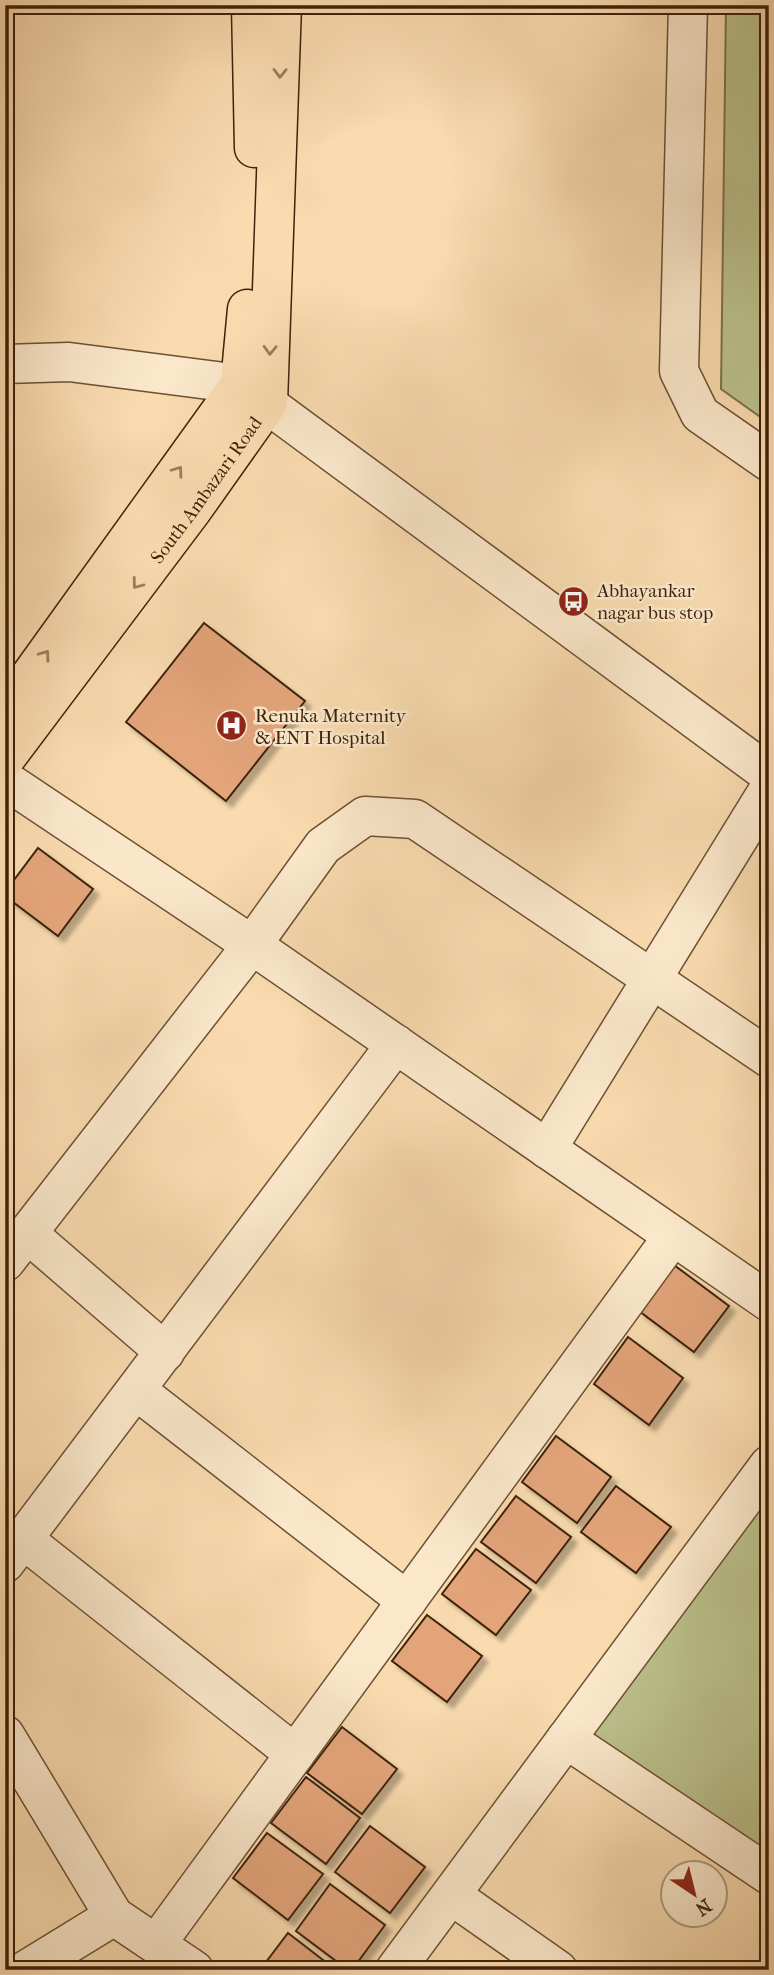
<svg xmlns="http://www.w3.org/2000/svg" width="774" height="1975" font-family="'IM FELL French Canon',serif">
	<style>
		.green { fill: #bbc18c; stroke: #7c724b; stroke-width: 2 }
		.building { fill: #e3a47a; stroke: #3e220a; stroke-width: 2; filter: url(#shadow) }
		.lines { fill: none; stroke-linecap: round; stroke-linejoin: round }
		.minor-casing { stroke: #6d5033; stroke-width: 41 }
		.major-casing { stroke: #3e220a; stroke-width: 41 }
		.minor { stroke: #fbe8cb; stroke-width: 38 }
		.major { stroke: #f9dbaf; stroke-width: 38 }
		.oneway { stroke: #9c7e5c }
		.labels { text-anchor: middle; stroke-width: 5; stroke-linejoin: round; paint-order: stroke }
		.street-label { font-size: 19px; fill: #3e220a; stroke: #fbe8cb }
		.poi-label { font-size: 19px; fill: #3e220a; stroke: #fbe8cb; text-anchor: start }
	</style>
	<defs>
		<filter id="shadow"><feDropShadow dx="6" dy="6" stdDeviation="2" flood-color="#0004"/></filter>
	</defs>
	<rect width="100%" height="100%" fill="#f9dbaf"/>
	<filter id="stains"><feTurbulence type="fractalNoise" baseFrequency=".00286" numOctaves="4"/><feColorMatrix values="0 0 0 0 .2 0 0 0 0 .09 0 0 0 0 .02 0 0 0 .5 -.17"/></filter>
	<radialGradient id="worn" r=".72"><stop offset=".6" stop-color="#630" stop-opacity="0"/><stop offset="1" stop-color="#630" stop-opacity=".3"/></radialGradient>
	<g class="green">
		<polygon points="726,5 769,5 769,401 759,416 721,389"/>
		<polygon points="769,1487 769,1863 581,1738"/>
	</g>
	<g class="building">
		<polygon points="204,623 305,701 226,801 126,722"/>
		<polygon points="38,848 93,889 58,936 5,896 5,892"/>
		<polygon points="674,1265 729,1306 694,1352 639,1311"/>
		<polygon points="628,1337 683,1378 649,1425 594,1384"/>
		<polygon points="556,1436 611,1477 577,1523 522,1482"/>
		<polygon points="616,1486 671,1527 636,1573 581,1532"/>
		<polygon points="516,1496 571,1537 536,1583 481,1542"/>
		<polygon points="476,1549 531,1590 496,1635 442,1594"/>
		<polygon points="427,1615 482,1656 447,1702 392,1661"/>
		<polygon points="342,1727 397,1769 362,1814 307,1773"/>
		<polygon points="306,1777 360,1818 326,1864 271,1823"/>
		<polygon points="370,1826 425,1867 390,1913 335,1872"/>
		<polygon points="267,1833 323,1874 288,1920 233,1878"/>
		<polygon points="330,1884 385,1925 352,1970 348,1970 296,1931"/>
		<polygon points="288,1933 336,1970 260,1970"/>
	</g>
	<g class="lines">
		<defs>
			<g id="minor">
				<polyline points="688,5 679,371 700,414 769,462"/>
				<polyline points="5,364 69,362 240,384 769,774"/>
				<polyline points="5,780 252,945 769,1302"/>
				<polyline points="547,1149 769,789"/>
				<polyline points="27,1233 165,1352"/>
				<polyline points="5,1262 252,945 323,846 365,816 415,819 769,1058"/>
				<polyline points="136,1390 407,1601"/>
				<polyline points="23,1539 295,1754"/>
				<polyline points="5,1563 396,1044"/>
				<polyline points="5,1735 114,1916 194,1970"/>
				<polyline points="566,1739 769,1875"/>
				<polyline points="451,1895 558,1970"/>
				<polyline points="157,1943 673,1236"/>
				<polyline points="26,1970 114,1916"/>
				<polyline points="395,1970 769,1465"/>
			</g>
			<g id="major">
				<polyline points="251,5 254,148"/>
				<polyline points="5,711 240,384 247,309"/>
				<path id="s1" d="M5,759L193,509L268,403L282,5"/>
			</g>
		</defs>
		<use href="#minor" class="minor-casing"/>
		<use href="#major" class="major-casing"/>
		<use href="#minor" class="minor"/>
		<use href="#major" class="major"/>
	</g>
	<defs><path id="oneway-chevron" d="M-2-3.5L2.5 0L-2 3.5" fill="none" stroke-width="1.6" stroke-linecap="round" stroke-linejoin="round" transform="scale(1.75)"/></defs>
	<g class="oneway">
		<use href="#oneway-chevron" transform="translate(280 73) rotate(91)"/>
		<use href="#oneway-chevron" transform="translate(270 350) rotate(92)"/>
		<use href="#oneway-chevron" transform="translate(178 471) rotate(-54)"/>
		<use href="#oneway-chevron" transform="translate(137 584) rotate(127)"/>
		<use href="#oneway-chevron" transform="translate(45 655) rotate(-54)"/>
	</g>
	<defs>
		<symbol id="bus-disc" viewBox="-11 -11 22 22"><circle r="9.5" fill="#8f2418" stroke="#fbe8cb"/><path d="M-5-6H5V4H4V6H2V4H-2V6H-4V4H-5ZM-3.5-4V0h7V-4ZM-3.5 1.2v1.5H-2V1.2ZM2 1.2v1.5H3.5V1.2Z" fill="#fff"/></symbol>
		<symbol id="hospital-disc" viewBox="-11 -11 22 22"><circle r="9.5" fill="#8f2418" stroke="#fbe8cb"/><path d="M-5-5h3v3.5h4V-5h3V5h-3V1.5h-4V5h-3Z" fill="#fff"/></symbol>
	</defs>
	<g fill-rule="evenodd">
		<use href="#bus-disc" x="556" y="584" width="35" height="35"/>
		<use href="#hospital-disc" x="214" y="708" width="35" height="35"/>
	</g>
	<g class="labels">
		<g class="street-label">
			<text dy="7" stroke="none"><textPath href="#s1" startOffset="336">South Ambazari Road</textPath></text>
		</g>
		<g class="poi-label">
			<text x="597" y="597">Abhayankar<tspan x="597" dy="22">nagar bus stop</tspan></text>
			<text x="255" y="722">Renuka Maternity<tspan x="255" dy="22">&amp; ENT Hospital</tspan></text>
		</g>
	</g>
	<rect width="774" height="1975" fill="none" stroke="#f9dbaf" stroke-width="28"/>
	<rect x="7" y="7" width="760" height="1961" fill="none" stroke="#3e220a" stroke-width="3.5"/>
	<rect x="14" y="14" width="746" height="1947" fill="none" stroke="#3e220a" stroke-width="2"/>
	<g transform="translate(694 1894) rotate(145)"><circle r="33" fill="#fbe8cb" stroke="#af997e" stroke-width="2"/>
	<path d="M0-5L12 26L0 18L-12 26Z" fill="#8f2418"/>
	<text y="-10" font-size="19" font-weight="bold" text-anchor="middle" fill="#3e220a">N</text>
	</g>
	<rect width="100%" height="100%" filter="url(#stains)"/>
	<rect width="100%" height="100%" fill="url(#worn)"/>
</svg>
